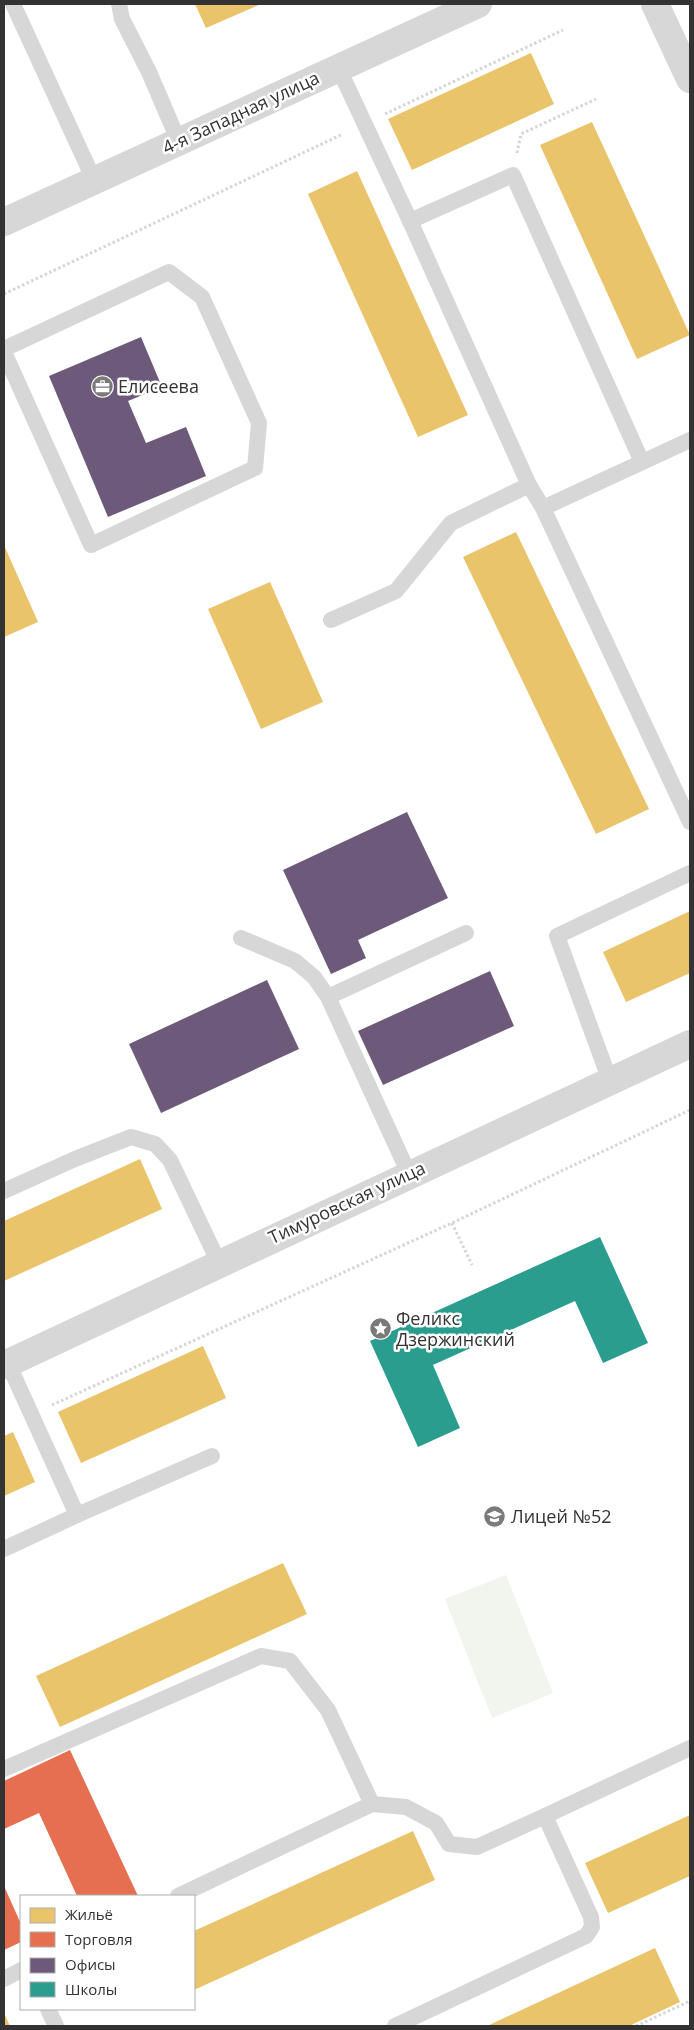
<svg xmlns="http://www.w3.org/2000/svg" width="694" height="2030" font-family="'Open Sans',sans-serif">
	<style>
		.green { fill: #f1f5ed }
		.homes { fill: #e9c46a }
		.shops { fill: #e76f51 }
		.offices { fill: #6d597a }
		.schools { fill: #2a9d8f }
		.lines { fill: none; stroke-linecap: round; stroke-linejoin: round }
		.path { stroke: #d6d6d6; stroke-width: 3; stroke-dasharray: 2.5 2.5; stroke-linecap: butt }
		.service { stroke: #d7d7d7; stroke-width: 16 }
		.minor { stroke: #d7d7d7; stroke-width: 28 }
		.tertiary { stroke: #d7d7d7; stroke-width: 28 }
		.labels { text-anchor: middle; stroke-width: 5; stroke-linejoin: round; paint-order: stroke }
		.street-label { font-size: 18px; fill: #333; stroke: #fff }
		.poi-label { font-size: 18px; fill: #333; stroke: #fff; text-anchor: start }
	</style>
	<rect width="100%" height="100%" fill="#fff"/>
	<polygon class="green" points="506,1575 553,1693 492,1718 445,1599"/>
	<g class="homes">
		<polygon points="195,4 261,4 206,28"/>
		<polygon points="531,53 554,104 412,170 388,119"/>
		<polygon points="592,122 690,335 637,359 540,145"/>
		<polygon points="357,171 468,415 418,437 308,194"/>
		<polygon points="516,532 649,809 596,834 463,557"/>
		<polygon points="4,545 38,622 4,637"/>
		<polygon points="270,582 323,702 261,729 208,609"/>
		<polygon points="690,911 690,973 626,1002 603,952"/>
		<polygon points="140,1159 162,1209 4,1281 4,1221"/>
		<polygon points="203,1346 226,1398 81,1463 58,1412"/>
		<polygon points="13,1432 35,1482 4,1496 4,1436"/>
		<polygon points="283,1563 307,1614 60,1727 36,1676"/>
		<polygon points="690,1815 690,1876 608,1913 585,1863"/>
		<polygon points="413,1831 435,1880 194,1990 194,1931"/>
		<polygon points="655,1948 680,2002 629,2026 487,2026"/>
		<polygon points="4,2013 10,2026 4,2026"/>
	</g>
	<g class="shops">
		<polygon points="70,1750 138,1896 77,1896 39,1813 4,1829 4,1781"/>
		<polygon points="4,1886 21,1924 21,1942 4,1950"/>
	</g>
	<g class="offices">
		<polygon points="141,337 162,387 128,401 146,443 186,427 206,476 108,517 49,376"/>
		<polygon points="407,812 448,898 358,940 366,958 331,974 283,870"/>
		<polygon points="490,971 514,1026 383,1085 358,1031"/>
		<polygon points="267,980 299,1049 161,1113 129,1044"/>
	</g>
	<polygon class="schools" points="600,1237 648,1343 603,1363 575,1301 433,1365 460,1428 418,1447 370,1341"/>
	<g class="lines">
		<g class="path">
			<polyline points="385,114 563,30"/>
			<polyline points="517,153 521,134 596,99"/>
			<polyline points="4,294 343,134"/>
			<polyline points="452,1223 472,1265"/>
			<polyline points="52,1405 452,1223 690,1110"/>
			<polyline points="636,2026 690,2001"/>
		</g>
		<g class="service">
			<polyline points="13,4 94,180"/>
			<polyline points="119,4 122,19 149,72 179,142"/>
			<polyline points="339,69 410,221 529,485 543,508 690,822"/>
			<polyline points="410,221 513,175 642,462"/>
			<polyline points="4,349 169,272 202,297 259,423 255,468 91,545 4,352"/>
			<polyline points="543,508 690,440"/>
			<polyline points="331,620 396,591 451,523 529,485"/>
			<polyline points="241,938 295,961 314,977 328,997 409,1174"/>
			<polyline points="328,997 466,933"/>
			<polyline points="610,1081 557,936 690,873"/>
			<polyline points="4,1191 75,1159 131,1137 155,1144 170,1160 219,1263"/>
			<polyline points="77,1515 212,1456"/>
			<polyline points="4,1549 77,1515 8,1363"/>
			<polyline points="4,1769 261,1656 290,1661 328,1710 372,1804"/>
			<polyline points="178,1896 372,1804 406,1807 436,1823 449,1844 477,1847 545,1816"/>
			<polyline points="4,1979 21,1970"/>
			<polyline points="48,2009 56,2026"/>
			<polyline points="395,2026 586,1936 592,1927 591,1917 545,1816 690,1748"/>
		</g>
		<g class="minor">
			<polyline points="4,222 478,4"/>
			<polyline points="4,1365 690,1044"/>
		</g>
		<polyline class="tertiary" points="655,4 690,79"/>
	</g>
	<defs>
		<symbol id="office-disc" viewBox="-11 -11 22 22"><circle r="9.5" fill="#7a7a7a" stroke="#fff"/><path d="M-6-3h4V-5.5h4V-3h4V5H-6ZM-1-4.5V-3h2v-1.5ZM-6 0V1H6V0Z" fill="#fff"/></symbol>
		<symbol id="sight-disc" viewBox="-11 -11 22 22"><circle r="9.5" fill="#7a7a7a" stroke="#fff"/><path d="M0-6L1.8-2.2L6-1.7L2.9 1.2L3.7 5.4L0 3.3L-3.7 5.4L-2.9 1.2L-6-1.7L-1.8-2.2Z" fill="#fff"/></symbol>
		<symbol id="school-disc" viewBox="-11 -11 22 22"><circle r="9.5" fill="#7a7a7a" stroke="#fff"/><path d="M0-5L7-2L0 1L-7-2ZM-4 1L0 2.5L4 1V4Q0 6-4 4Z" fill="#fff"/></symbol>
	</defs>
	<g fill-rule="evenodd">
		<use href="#office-disc" x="90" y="374" width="25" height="25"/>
		<use href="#sight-disc" x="368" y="1316" width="25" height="25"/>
		<use href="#school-disc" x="482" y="1504" width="25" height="25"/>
	</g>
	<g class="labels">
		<g class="street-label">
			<text transform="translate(241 113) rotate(-25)" y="6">4-я Западная улица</text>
			<text transform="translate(347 1203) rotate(-25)" y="6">Тимуровская улица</text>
		</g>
		<g class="poi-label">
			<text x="118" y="393">Елисеева</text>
			<text x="396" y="1325">Феликс<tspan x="396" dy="21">Дзержинский</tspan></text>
			<text x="511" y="1523">Лицей №52</text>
		</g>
	</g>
	<rect width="694" height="2030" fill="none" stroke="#333333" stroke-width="10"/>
	<rect x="20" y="1895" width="175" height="115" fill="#ffffff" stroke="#adadad"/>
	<rect x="30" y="1908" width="25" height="15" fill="#e9c46a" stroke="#adadad"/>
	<text x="65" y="1920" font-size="15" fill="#333333">Жильё</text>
	<rect x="30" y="1932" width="25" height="15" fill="#e76f51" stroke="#adadad"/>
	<text x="65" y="1945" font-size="15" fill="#333333">Торговля</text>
	<rect x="30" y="1958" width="25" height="15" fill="#6d597a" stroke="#adadad"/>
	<text x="65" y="1970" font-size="15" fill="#333333">Офисы</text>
	<rect x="30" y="1982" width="25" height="15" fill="#2a9d8f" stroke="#adadad"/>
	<text x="65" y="1995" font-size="15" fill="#333333">Школы</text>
</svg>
